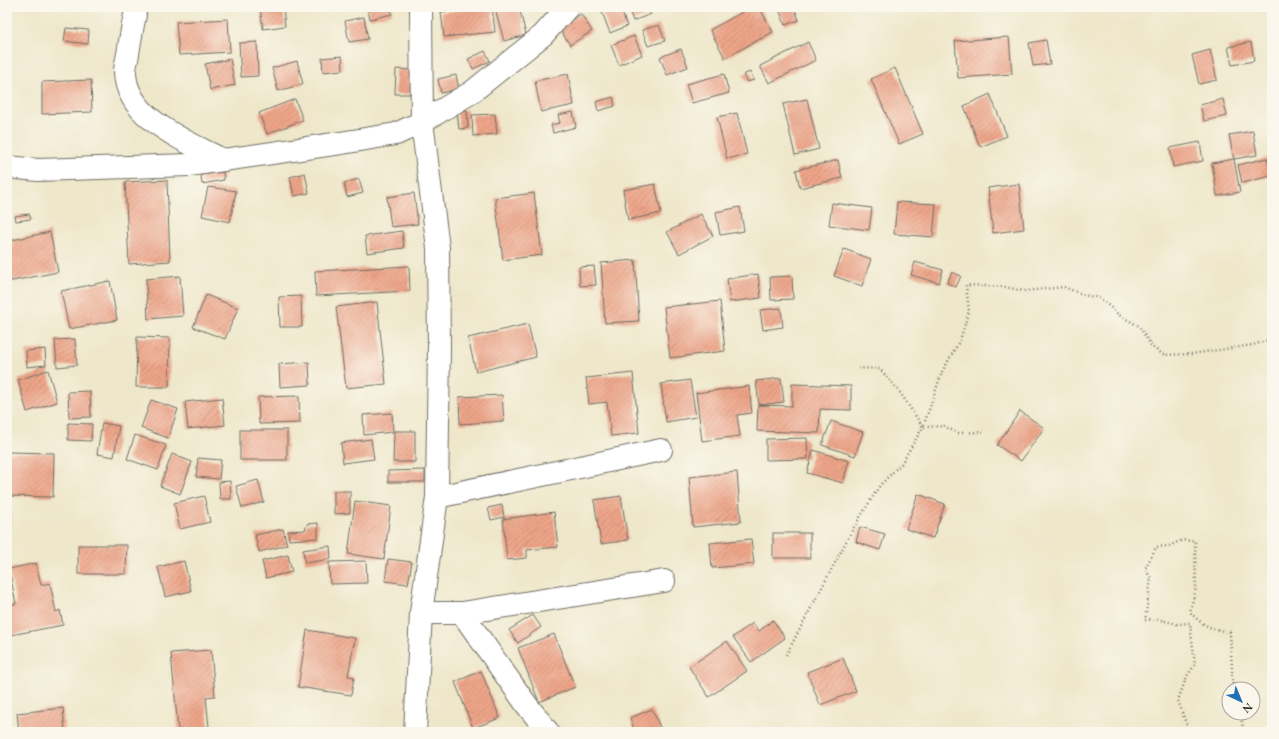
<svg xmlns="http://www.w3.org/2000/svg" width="1279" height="739" font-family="'EB Garamond',serif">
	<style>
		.building { fill: url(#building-hatch) }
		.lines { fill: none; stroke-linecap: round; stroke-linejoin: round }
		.minor-casing { stroke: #6f6d63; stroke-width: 24 }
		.path { stroke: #6f6d63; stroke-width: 2.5; stroke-dasharray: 1 3; stroke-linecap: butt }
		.minor { stroke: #fff; stroke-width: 22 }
	</style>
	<defs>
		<pattern id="building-hatch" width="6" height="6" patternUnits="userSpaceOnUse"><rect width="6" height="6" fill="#eea589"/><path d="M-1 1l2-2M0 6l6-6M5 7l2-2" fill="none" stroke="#c18770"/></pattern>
	</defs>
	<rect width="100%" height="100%" fill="#fbf7ec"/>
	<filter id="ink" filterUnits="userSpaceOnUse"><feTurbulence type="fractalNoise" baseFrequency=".025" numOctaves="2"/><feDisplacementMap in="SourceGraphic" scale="8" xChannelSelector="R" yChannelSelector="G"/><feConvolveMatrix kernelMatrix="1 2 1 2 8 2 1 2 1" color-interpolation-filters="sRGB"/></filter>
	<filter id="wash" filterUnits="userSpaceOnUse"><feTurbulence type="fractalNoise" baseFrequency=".012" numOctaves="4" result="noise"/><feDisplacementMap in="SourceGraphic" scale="16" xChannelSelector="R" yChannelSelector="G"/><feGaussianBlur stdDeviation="0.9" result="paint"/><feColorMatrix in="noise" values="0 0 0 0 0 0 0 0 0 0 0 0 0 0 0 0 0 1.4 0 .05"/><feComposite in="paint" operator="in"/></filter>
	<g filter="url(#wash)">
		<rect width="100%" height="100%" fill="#eee7ca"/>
		<g id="blocks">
			<g class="building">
				<polygon points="260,7 283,7 285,26 263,29"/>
				<polygon points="367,7 391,7 392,14 370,19"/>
				<polygon points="485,7 492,7 495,32 444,37 441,12"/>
				<polygon points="514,7 519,7 526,35 504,41 496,12"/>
				<polygon points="600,7 620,7 627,26 610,33"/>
				<polygon points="628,7 648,7 651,14 633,21"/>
				<polygon points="751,7 759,7 773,32 725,58 710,30"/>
				<polygon points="783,7 794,7 799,20 785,25 779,9"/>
				<polygon points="581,14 592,31 570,45 559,28"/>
				<polygon points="364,17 368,39 349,42 345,21"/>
				<polygon points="228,19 230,52 179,55 176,22"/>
				<polygon points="659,25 665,41 648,46 642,30"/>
				<polygon points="66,28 89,30 88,44 64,41"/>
				<polygon points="634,36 642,55 619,65 611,45"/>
				<polygon points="1009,37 1012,74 958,78 955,41"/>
				<polygon points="1046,40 1050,64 1033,66 1029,43"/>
				<polygon points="257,42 258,76 241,77 239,43"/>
				<polygon points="808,42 816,60 769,83 760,66"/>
				<polygon points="1251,42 1254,61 1232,65 1228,47"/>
				<polygon points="1272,42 1272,52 1269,43"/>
				<polygon points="681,49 688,67 667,75 660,57"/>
				<polygon points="1210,50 1217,80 1199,84 1192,55"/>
				<polygon points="485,51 490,61 473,69 468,59"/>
				<polygon points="342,56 343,70 323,72 322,58"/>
				<polygon points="230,59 235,85 210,90 205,64"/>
				<polygon points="297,61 303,84 278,91 272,68"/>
				<polygon points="895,68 923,134 899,144 871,79"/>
				<polygon points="396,69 411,70 410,94 395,94"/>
				<polygon points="750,72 754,80 747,82 743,75"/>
				<polygon points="568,74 574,105 541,112 535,81"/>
				<polygon points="724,74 729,93 692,103 686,84"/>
				<polygon points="456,75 459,89 441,93 438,79"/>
				<polygon points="91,80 92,112 42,114 42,82"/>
				<polygon points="990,94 1007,136 980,147 964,106"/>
				<polygon points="613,97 615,106 598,111 596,102"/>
				<polygon points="295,99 303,120 267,134 259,113"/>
				<polygon points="807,99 819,149 795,155 783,104"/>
				<polygon points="1223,99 1227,116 1204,121 1200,105"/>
				<polygon points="467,110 468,128 459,129 457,111"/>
				<polygon points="573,112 576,127 553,133 551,125 560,123 558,115"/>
				<polygon points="737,113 747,154 727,159 717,117"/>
				<polygon points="495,114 497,134 473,136 472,115"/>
				<polygon points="1253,131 1257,155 1234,159 1240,192 1217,196 1212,163 1234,159 1229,135"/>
				<polygon points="1200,142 1203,161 1173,167 1170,148"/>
				<polygon points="1267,158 1271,176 1242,183 1238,165"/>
				<polygon points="838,160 842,178 800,188 796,170"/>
				<polygon points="223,172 224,180 202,184 201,175"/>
				<polygon points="305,173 309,193 294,196 290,177"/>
				<polygon points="359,179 363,193 347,197 344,183"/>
				<polygon points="167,180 170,261 129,264 125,182"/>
				<polygon points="655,184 661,213 628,220 623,190"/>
				<polygon points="1019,184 1024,229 993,233 988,188"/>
				<polygon points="208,187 236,191 230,222 202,216"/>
				<polygon points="414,193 418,224 391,227 387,197"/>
				<polygon points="534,193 542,255 503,260 495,198"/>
				<polygon points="897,202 936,204 933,237 894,234"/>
				<polygon points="832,203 872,208 869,230 829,225"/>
				<polygon points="740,207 744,231 720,235 716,212"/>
				<polygon points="29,214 31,219 16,221 15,216"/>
				<polygon points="701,214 713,236 679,254 667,232"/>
				<polygon points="402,231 404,248 367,253 365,236"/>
				<polygon points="50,232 58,272 7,282 7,241"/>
				<polygon points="844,249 871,259 862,286 834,276"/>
				<polygon points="635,260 639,321 605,323 601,263"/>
				<polygon points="915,262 943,270 939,283 911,275"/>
				<polygon points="409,266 410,291 316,296 315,271"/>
				<polygon points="594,266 596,285 580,286 579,267"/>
				<polygon points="952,272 961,276 956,287 947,283"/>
				<polygon points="758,274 761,298 730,302 727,279"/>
				<polygon points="180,276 183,316 148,319 146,279"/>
				<polygon points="792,276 793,299 771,300 770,277"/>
				<polygon points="110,281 117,320 69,329 61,291"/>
				<polygon points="206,295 238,308 225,339 193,327"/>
				<polygon points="301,296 302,327 280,327 279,297"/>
				<polygon points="720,301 725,351 670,358 664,307"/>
				<polygon points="377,302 386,384 346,388 336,307"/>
				<polygon points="781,308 783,327 763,330 760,310"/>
				<polygon points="528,324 536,357 476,372 468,338"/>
				<polygon points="137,337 170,338 169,387 136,387"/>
				<polygon points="75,339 77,365 57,367 55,340"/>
				<polygon points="45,349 46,365 27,367 26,351"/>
				<polygon points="309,362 310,385 280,387 279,364"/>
				<polygon points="48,370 57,402 27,412 18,380"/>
				<polygon points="633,373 639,433 611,436 607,402 589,404 586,378"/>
				<polygon points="781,378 784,402 759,405 756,381"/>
				<polygon points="690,380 696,417 666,422 661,384"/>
				<polygon points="792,384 851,386 851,410 820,409 819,433 757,431 758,405 792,406"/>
				<polygon points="749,386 752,413 737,415 740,436 702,441 696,393"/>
				<polygon points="90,391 91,417 69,418 68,392"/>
				<polygon points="502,395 504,421 460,424 459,397"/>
				<polygon points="299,396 300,423 259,424 258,397"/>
				<polygon points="222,398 225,425 188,429 185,402"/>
				<polygon points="151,400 178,409 168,438 141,428"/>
				<polygon points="1020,411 1044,428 1021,461 997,445"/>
				<polygon points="392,413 393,432 364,435 363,415"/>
				<polygon points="831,421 863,432 855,456 822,445"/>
				<polygon points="68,423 92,424 91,441 68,440"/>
				<polygon points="102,423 119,426 114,457 97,454"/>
				<rect x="240" y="430" width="47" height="30"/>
				<polygon points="394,431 415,431 415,462 393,462"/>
				<polygon points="135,435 166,445 158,470 127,459"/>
				<polygon points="807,438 808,459 766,460 766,439"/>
				<polygon points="371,439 374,459 343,463 341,443"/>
				<polygon points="813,450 849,461 843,483 807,473"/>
				<polygon points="7,452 54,453 53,497 7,496"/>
				<polygon points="172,454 192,462 180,494 160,486"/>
				<polygon points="198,458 221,460 219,479 196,477"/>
				<polygon points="425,470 425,482 388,482 388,471"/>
				<polygon points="737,472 741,522 693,527 689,477"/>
				<polygon points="258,480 264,502 242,508 236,486"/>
				<polygon points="230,481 231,499 220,499 219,482"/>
				<polygon points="334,491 350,491 350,513 334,514"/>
				<polygon points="918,494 945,504 933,538 906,529"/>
				<polygon points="204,496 210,522 180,529 174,503"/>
				<polygon points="621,496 628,540 601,544 594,500"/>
				<polygon points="355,501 391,506 384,559 348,554"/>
				<polygon points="7,502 10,502 11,525 7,526"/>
				<polygon points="502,505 504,517 491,520 488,508"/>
				<polygon points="554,512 558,547 527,550 527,558 507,560 503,519"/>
				<polygon points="318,523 318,538 289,540 288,531 305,530 307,524"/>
				<polygon points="860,527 885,534 880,550 856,542"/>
				<polygon points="283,529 287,545 259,552 255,535"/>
				<rect x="773" y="533" width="37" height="25"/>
				<polygon points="751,539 754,564 712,568 710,543"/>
				<polygon points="78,545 127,545 126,574 78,574"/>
				<polygon points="330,546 331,559 305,563 303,550"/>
				<polygon points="288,555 292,572 266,578 262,561"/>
				<polygon points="388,559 412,562 408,584 385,581"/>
				<polygon points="184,561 191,591 165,597 158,567"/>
				<polygon points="366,561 367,583 330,584 329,562"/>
				<polygon points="36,563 41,585 50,583 56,612 60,610 63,625 11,635 7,613 7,605 16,604 9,569"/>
				<polygon points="533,615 541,627 518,643 509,630"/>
				<polygon points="773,620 785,638 751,662 733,637 753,623 759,631"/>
				<polygon points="307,630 355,638 348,676 354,677 351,695 298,687"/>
				<polygon points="554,634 575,687 539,702 518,648"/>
				<polygon points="727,641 747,671 709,697 689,667"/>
				<polygon points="211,650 215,696 206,697 209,727 178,730 171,653"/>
				<polygon points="843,658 856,691 820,705 807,672"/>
				<polygon points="481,671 500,718 473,728 455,682"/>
				<polygon points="63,708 65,732 19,732 17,713"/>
				<polygon points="652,709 662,732 635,732 630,718"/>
			</g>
		</g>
	</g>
	<g filter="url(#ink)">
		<use href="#blocks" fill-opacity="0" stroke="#6f6d63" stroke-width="1"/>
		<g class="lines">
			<defs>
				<g id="minor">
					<path d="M135,15C132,28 130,41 128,54C127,60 125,66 125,72C126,119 188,142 223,160"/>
					<polyline points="7,167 38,170 189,165 341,143 396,134 422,122 472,92 543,35 568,7"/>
					<polyline points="437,497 661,450"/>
					<polyline points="421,613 462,613 664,581"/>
					<polyline points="462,613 526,704 548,732"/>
					<polyline points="415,732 421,613 437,497 439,346 438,248 422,122 421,7"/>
				</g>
			</defs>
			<use href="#minor" class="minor-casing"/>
			<g class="path">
				<polyline points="983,432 957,433 944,426 923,427 942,372 960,340 969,311 966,285 1005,287 1024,291 1064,287 1084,295 1100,298 1119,315 1139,326 1152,347 1164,355 1191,354 1253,345 1272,339"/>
				<polyline points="786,655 854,527 880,485 901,464 923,427 899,391 880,369 859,368"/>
				<polyline points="1240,713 1244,732"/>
				<path d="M1189,732L1178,700L1187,676L1195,665L1190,623L1177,624L1157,619L1145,620L1151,578L1145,569L1156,547L1169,546L1182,540L1195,541L1196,588L1190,612C1203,626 1211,629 1230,632L1233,689"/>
			</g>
			<use href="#minor" class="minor"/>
		</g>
	</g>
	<rect width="1279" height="739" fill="none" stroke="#fbf7ec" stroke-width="24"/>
	<g transform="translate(1241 701) rotate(136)"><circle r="19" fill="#fbf7ec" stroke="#a8a59f"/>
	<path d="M0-3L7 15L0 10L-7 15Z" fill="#1f6fb2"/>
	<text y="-6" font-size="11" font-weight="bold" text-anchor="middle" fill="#2b2b2b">N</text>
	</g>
</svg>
